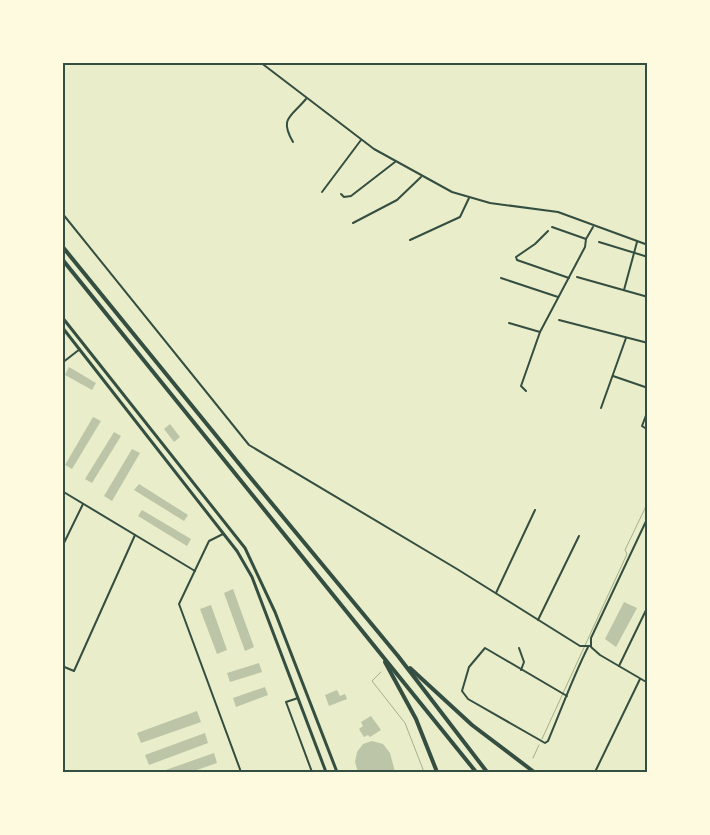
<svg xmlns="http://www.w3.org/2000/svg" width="710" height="835" font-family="'Playfair Display',serif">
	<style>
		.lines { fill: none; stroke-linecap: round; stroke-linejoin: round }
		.stream { stroke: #a3b18a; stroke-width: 1 }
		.building { fill: #bcc5a7 }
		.minor { stroke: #344e41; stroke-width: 2 }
		.primary { stroke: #344e41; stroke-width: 3 }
		.motorway { stroke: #344e41; stroke-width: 4 }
		.neatline { fill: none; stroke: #344e41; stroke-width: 2 }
	</style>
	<rect width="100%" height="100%" fill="#e9edc9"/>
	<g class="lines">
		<g class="stream">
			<polyline points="381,672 372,681 405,723 424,772"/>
			<polyline points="542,739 627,554 625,550 648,502"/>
			<polyline points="533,758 539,745"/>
		</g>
	</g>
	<g class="building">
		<polygon points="69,367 96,383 92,390 65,375"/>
		<polygon points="93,417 101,421 72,469 65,465"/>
		<polygon points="170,424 180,437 174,442 164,429"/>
		<polygon points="114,432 121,436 92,483 85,479"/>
		<polygon points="132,449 140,453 112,501 104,496"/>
		<polygon points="139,484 188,515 184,521 134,490"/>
		<polygon points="142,510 191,539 187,546 138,516"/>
		<polygon points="233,589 254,647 245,651 224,593"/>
		<polygon points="624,602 637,608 616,647 605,639"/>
		<polygon points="211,605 227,650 217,654 200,609"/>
		<polygon points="259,663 262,672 230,682 227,673"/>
		<polygon points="265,687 268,695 236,707 233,698"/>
		<polygon points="337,690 340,696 345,694 347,699 329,706 325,695"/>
		<polygon points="197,711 201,722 141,743 137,733"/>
		<polygon points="371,716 381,730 370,737 368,735 364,737 359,729 363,726 361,722"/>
		<polygon points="205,733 208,743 149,765 145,755"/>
		<polygon points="372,741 383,744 390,753 395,772 358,772 355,762 357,752 363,744"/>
		<polygon points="214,753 217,763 191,772 160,772"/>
	</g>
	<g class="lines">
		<g class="minor">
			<polyline points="260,62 374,149 452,192 490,203 558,212 648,245"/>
			<path d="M293,142C279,118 291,117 306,99"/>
			<polyline points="322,192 361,140"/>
			<polyline points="341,194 344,197 351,196 395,162"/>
			<polyline points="62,213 249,445 457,569 580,646 591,646"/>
			<polyline points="353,223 397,200 421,177"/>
			<polyline points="552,227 586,239"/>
			<polyline points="548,231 535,244 516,257 517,260 569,278"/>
			<polyline points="410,240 460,217 469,198"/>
			<polyline points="599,242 648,257"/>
			<polyline points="577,277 648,297"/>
			<polyline points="501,278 558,297"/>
			<polyline points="624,290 637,242"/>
			<polyline points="559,320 648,343"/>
			<polyline points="509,323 540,332"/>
			<polyline points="62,363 80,349"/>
			<polyline points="613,376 648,388"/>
			<polyline points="526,391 521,386 540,332 585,247 586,239 593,227"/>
			<polyline points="601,408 626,338"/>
			<polyline points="648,410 642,426 648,430"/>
			<polyline points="62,491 195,571"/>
			<polyline points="223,534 209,541 179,604 241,772"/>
			<polyline points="62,547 83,504"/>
			<polyline points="496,593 535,510"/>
			<polyline points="538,620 579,536"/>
			<polyline points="591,646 591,638 648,517"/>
			<polyline points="591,647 600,655 648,683"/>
			<polyline points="519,648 524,662 521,670"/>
			<polyline points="62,666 74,671 135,535"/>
			<polyline points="619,666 648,606"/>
			<path d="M567,696L485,648L469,667L462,691L468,699L545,743L548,741C561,710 573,677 588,647"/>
			<polyline points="298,698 286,702 312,772"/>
			<polyline points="595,772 640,679"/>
		</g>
		<g class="primary">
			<polyline points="62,317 245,548 275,612 337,772"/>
			<polyline points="62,327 237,551 252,577 326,772"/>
		</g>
		<g class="motorway">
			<polyline points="62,246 245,471 398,656 487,772"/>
			<polyline points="62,259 476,772"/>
			<polyline points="385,662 416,719 437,772"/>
			<polyline points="410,668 472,725 534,772"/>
		</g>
	</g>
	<rect width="710" height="835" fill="none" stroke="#fefae0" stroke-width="128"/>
	<rect x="64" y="64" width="582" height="707" class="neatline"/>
</svg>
